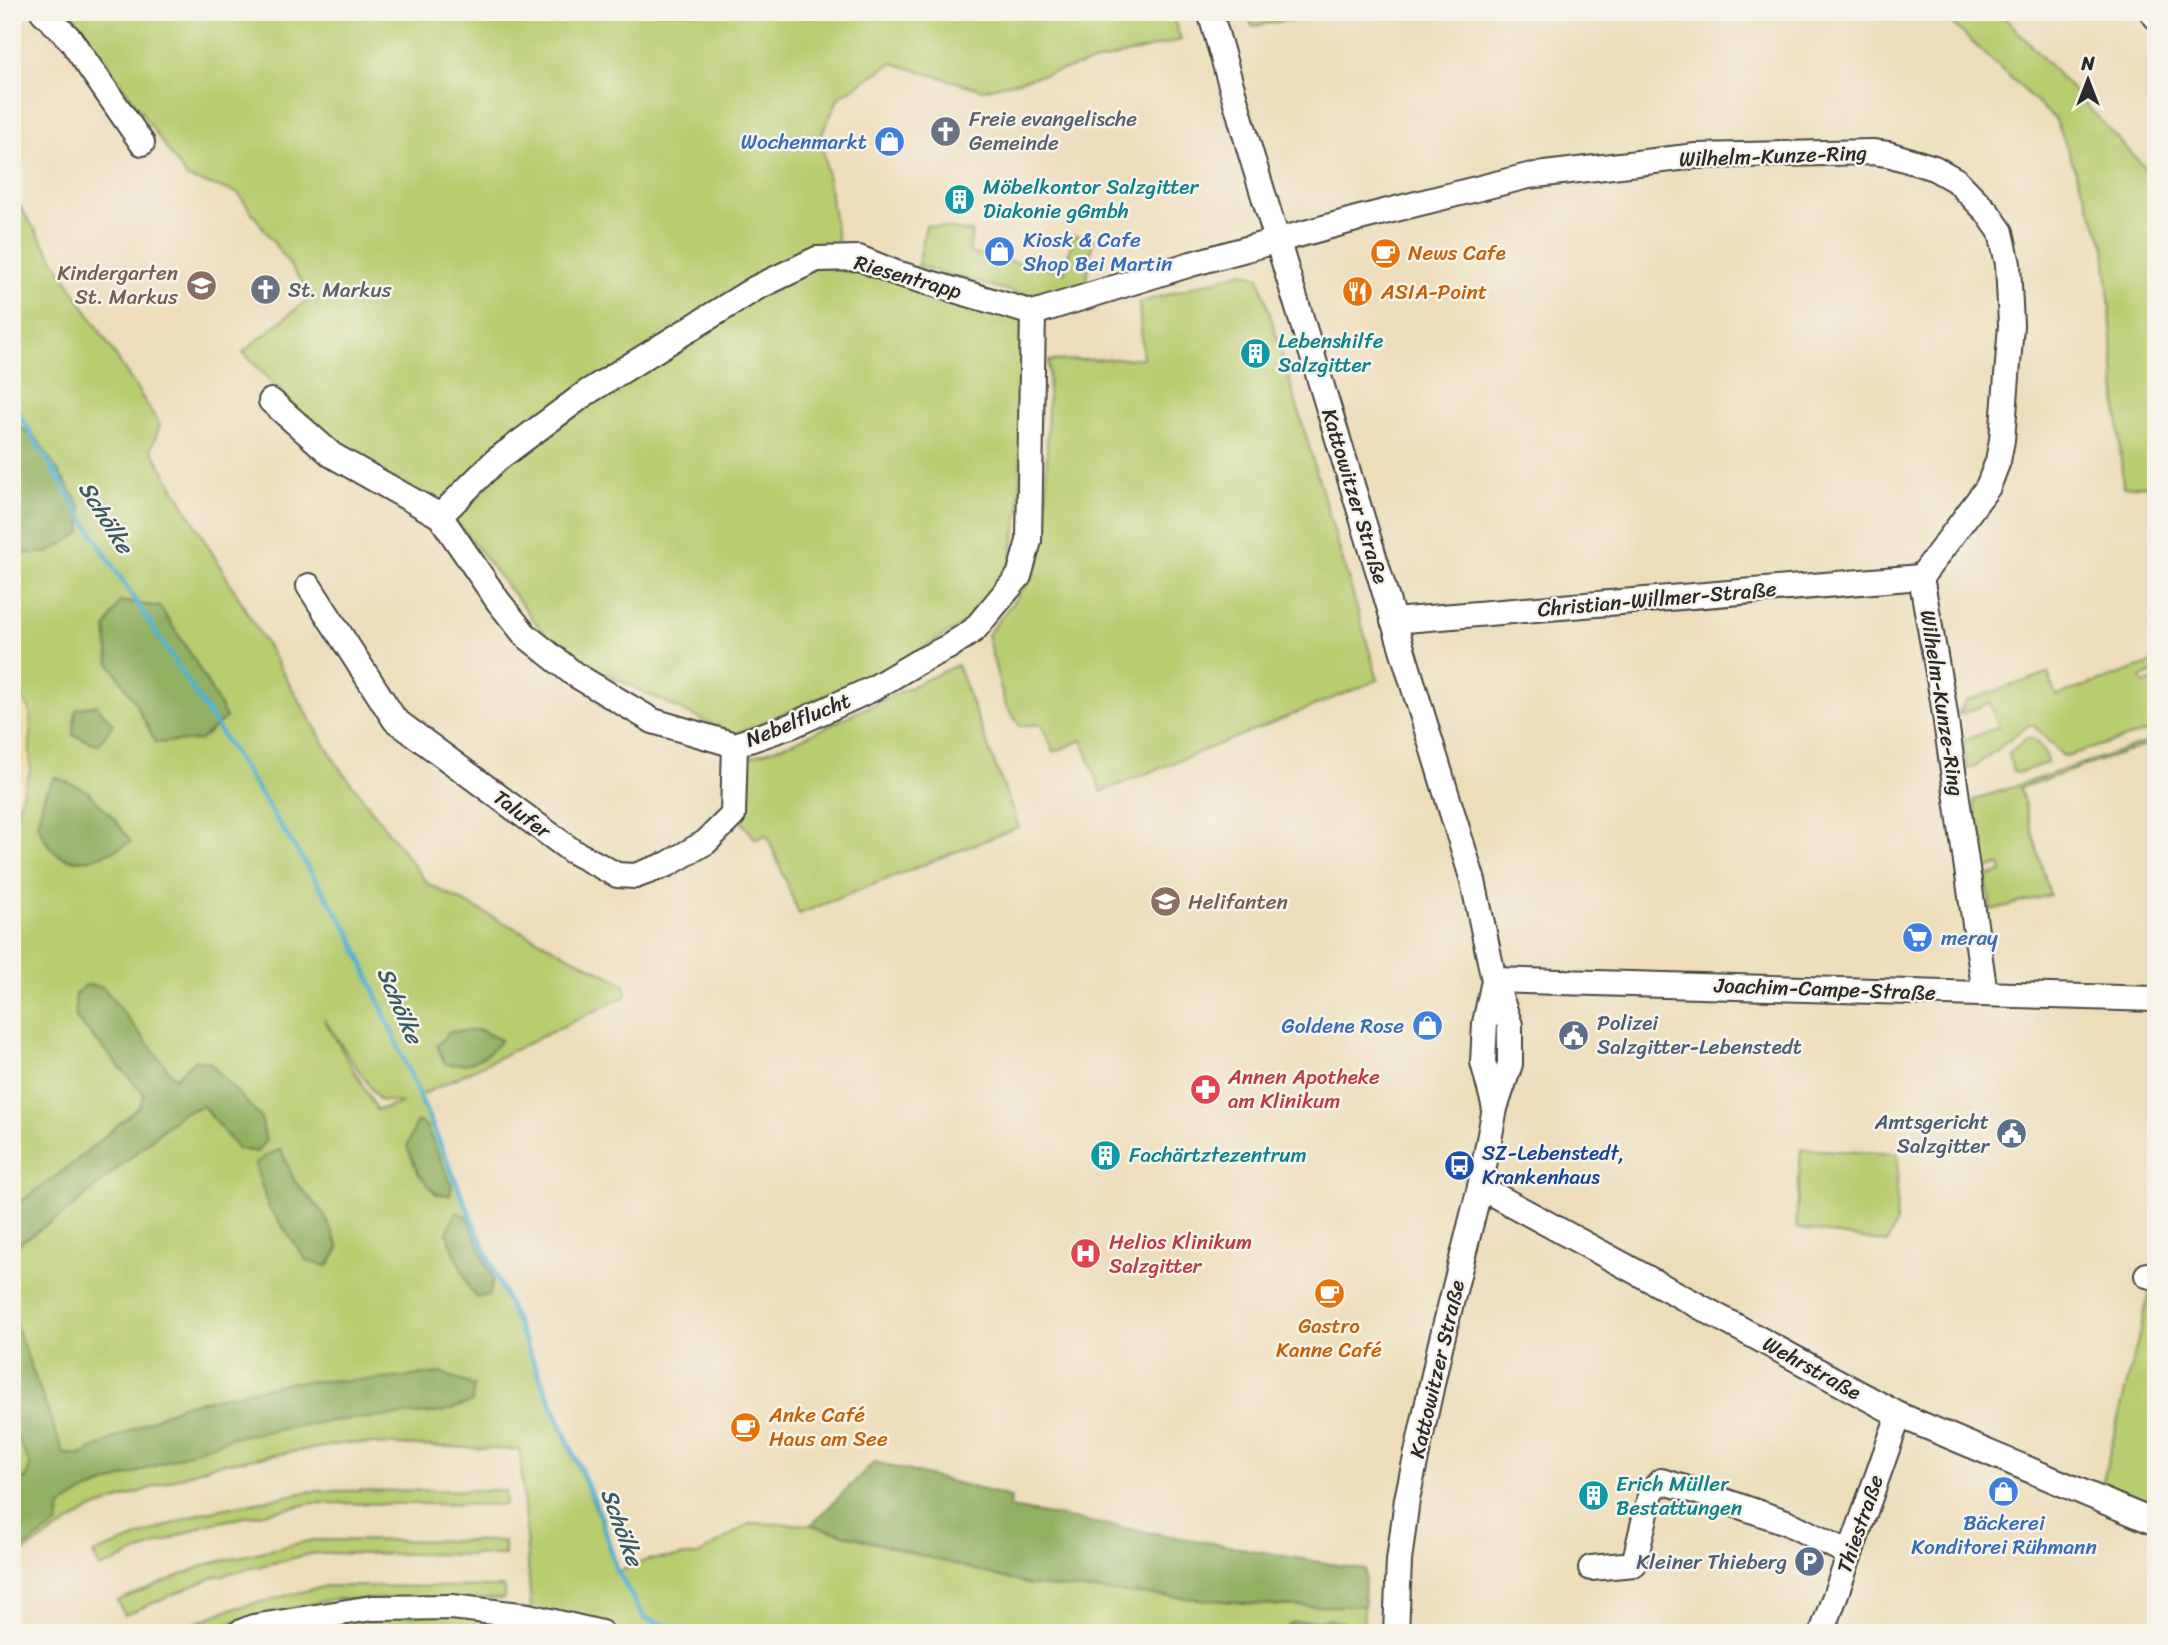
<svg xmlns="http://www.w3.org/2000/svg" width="2168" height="1645" font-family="Sriracha,sans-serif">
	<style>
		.green { fill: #b8cc70; stroke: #727c4e; stroke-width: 2; fill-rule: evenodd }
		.forest { fill: #92b062; stroke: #5e6e46; stroke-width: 2 }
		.sand { fill: #eeda9e; stroke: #8c8264; stroke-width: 2 }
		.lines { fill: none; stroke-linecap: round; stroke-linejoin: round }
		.stream { stroke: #51b2d0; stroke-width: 5 }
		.minor-casing { stroke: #484641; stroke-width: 28 }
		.minor { stroke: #fff; stroke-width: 24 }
		.labels { text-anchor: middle; stroke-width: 5; stroke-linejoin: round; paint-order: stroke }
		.worship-label { font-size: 21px; fill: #5b616d; stroke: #f7f3e8; text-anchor: start }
		.shop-label { font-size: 21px; fill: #366cbe; stroke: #f7f3e8; text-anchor: end }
		.street-label { font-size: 21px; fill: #2b2b2b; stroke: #f7f3e8 }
		.culture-label { font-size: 21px; fill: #0d838f; stroke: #f7f3e8; text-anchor: start }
		.food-label { font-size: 21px; fill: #c56008; stroke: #f7f3e8; text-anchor: start }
		.education-label { font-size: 21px; fill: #785e54; stroke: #f7f3e8; text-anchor: end }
		.service-label { font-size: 21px; fill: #4e5e75; stroke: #f7f3e8; text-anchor: end }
		.health-label { font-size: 21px; fill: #be3a42; stroke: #f7f3e8; text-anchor: start }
		.transit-label { font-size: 21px; fill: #164399; stroke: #f7f3e8; text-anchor: start }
		.water-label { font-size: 23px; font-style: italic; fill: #385a65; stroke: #f7f3e8 }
	</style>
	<rect width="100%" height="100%" fill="#f7f3e8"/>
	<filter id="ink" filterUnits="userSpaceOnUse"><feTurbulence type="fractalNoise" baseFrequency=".0143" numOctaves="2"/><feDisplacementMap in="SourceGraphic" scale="14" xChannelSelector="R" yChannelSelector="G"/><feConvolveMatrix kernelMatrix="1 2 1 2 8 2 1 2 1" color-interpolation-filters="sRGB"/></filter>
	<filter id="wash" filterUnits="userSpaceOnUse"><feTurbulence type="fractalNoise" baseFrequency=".00686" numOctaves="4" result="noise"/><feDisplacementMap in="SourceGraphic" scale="28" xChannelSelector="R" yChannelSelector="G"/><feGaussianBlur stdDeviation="1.57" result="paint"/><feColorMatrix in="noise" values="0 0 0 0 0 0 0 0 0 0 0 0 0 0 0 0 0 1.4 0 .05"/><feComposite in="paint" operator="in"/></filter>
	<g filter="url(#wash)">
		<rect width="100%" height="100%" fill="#edddbb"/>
		<g class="green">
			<polygon points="71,12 976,12 1047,20 1076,12 1171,12 1181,40 983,90 892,63 839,97 821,136 842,268 872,269 1023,317 1020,507 1009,570 966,622 892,667 734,735 580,662 547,637 453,517 333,447 243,352 312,296 238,193 187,178"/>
			<polygon points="1248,12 1339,12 1252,26"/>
			<polygon points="1940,12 2000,12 2156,180 2156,485 2123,487 2105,247 2056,120"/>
			<path d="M12,194L160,425L151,449L336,763L428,884L625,984L626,996L419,1096L600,1520L616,1573L647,1560L698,1555L751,1523L811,1525L917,1555L1281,1606H1364V1633H1359L1358,1625L1291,1623L1283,1633H225L248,1624L531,1609L520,1450L347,1443L213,1465L88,1511L28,1549L12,1562V1551L22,1549L60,1507L86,1491L233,1437L330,1421L441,1373L182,1405L81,1455L63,1454L12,1316V1248L69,1210L182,1113L203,1106L238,1149L195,1060L175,1078L76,1018L144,1094L140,1106L70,1166L12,1208V825L30,771V710L12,684V538L23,553L81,533L82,508L37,439L12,423ZM160,607L192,656L226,717L132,697L109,662ZM324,1019L379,1100L404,1103L377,1110ZM280,1149L295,1182L324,1214L339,1248L328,1266Z"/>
			<polygon points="926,225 972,232 969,253 1065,272 1073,235 1093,239 1086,284 1040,299 918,266"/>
			<polygon points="1243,272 1259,277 1378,680 1101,792 1082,740 1054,752 1041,724 1020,726 1005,704 987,635 1033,577 1046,502 1049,361 1143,358 1139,303"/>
			<polygon points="2152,663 2156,663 2156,672 2141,678 2144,684 2156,681 2156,729 2066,756 2062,755 2034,726 2029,725 1975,766 1967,768 1963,741 1998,727 1990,703 1958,715 1965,701 2048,673 2056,696"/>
			<polygon points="957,665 1019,827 799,914 767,835 755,839 737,815 745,759 796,741"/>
			<path d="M2027,738C2038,739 2048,753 2047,763L2017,773L2013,772L2009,753Z"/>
			<polygon points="2156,739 2156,742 2020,788 2050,895 1991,910 1986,878 2002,872 2000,865 1984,870 1974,800"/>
			<polygon points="1801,1149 1898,1154 1896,1223 1887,1243 1796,1228"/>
			<polygon points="2156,1288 2156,1509 2101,1488 2150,1291"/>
			<polygon points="12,1427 30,1464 27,1478 12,1483"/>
			<polygon points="505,1490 505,1505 314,1503 205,1525 100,1568 93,1554 201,1513 312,1491"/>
			<polygon points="313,1540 504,1541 504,1555 315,1553 214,1577 125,1615 117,1601 208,1564"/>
			<polygon points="326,1586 504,1587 504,1599 333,1599 233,1622 208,1633 172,1633 227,1610"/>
		</g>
		<g class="forest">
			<polygon points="12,423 37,439 82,508 81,533 48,553 23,553 12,538"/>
			<polygon points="120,601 160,607 192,656 226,717 200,740 156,743 132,697 109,662 106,628"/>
			<polygon points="96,705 113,724 98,745 73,735 76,709"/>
			<path d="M55,777L86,790L114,819L131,842C108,854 72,873 51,848C45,841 41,832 37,824L45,793Z"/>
			<polygon points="86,985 103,987 175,1078 195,1060 209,1062 261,1118 266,1141 257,1152 238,1149 203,1106 182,1113 69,1210 12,1248 12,1208 70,1166 140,1106 144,1094 76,1018 75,994"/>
			<path d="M480,1030L501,1040C486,1059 469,1067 445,1064L437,1046L449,1032Z"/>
			<polygon points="417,1121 426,1126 452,1185 450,1195 436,1194 418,1173 407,1147"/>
			<polygon points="281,1149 295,1182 324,1214 339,1248 328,1266 307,1261 268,1206 255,1164 265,1156"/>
			<polygon points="456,1212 467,1216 493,1280 489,1295 477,1298 470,1290 447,1233"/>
			<polygon points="12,1316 64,1454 81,1455 182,1405 292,1382 385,1379 442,1373 474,1386 472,1402 443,1412 330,1421 233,1437 86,1491 60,1507 58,1524 22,1549 12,1551 12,1483 27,1478 30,1464 12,1427"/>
			<polygon points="874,1462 1011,1497 1010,1508 1365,1570 1364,1606 1281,1606 1030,1585 811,1525"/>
			<polygon points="1327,1619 1358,1625 1359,1633 1283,1633 1291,1623"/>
		</g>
		<polygon class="sand" points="12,685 30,710 30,771 12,823"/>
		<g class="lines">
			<polyline class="stream" points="12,403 108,558 350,933 497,1278 602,1519 616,1569 645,1619 695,1633"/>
		</g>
	</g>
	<g filter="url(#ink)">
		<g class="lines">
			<defs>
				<g id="minor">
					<polyline points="43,12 70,39 142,143"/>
					<polyline points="1210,12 1250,151 1473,881 1494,980 1510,1025 1510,1064 1495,1108 1480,1187 1440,1347 1407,1499 1399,1561 1396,1633"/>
					<polyline points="2152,12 2156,17"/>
					<polyline points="271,401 332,455 440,516 498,601 525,635 574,674 653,721 735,745 793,725 872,689 916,663 948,647 974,630 1019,576 1029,541 1033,313"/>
					<polyline points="440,516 495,461 586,393 756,288 817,259 859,258 896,273 1033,313 1191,264 1360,218 1528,176 1696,156 1872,152 1888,154 1934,168 1957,181 1987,212 2001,232 2008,264 2011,325 2002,440 1998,461 1988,487 1921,577 1943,701 1985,994"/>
					<polyline points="309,586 395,720 572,851 617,875 635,876 668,864 706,842 733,815 735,745"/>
					<polyline points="1393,621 1921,577"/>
					<polyline points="1494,980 2156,999"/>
					<polyline points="1494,981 1485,1023 1483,1062 1495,1108"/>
					<polyline points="1480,1187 1899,1415 2156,1523"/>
					<polyline points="2147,1275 2156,1277"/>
					<polyline points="1591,1568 1634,1564 1651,1492 1661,1481 1695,1491 1786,1522 1850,1554"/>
					<polyline points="239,1633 253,1627 372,1608 452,1607 528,1616 601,1633"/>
					<polyline points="1822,1633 1899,1415"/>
				</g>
			</defs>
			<use href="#minor" class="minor-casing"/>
			<use href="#minor" class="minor"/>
		</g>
	</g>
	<defs>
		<symbol id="church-disc" viewBox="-11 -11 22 22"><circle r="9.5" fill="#6b7280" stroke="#f7f3e8"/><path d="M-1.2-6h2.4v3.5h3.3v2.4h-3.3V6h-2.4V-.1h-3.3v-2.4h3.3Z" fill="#fff"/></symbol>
		<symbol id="shop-disc" viewBox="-11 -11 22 22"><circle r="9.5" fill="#3f7fe0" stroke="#f7f3e8"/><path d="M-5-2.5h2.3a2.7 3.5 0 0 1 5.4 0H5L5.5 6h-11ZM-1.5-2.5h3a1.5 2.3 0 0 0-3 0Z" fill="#fff"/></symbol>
		<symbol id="building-disc" viewBox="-11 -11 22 22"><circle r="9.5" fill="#0f9aa8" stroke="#f7f3e8"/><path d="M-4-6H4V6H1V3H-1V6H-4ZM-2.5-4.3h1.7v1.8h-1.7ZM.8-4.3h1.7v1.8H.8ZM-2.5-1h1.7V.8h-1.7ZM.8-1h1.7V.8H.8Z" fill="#fff"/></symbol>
		<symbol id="cafe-disc" viewBox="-11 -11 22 22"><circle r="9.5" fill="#e8710a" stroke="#f7f3e8"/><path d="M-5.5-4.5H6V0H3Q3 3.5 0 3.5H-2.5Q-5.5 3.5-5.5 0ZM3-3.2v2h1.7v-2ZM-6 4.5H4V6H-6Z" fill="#fff"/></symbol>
		<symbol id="school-disc" viewBox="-11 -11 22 22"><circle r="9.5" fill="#8d6e63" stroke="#f7f3e8"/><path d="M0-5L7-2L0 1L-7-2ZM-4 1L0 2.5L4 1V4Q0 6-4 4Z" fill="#fff"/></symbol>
		<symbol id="restaurant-disc" viewBox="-11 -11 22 22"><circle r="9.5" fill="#e8710a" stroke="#f7f3e8"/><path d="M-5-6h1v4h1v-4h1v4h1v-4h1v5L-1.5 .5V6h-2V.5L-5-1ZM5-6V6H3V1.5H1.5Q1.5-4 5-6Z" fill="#fff"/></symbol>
		<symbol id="supermarket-disc" viewBox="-11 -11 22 22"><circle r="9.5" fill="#3f7fe0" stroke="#f7f3e8"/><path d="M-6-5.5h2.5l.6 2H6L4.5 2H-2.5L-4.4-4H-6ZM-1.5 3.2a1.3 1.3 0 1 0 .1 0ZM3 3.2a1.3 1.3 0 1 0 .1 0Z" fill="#fff"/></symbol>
		<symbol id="civic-disc" viewBox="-11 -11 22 22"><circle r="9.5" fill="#5c6f8a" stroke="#f7f3e8"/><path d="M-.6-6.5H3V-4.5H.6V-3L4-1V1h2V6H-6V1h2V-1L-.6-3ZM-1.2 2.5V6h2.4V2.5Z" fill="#fff"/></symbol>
		<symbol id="pharmacy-disc" viewBox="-11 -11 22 22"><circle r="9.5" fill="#e0444e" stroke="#f7f3e8"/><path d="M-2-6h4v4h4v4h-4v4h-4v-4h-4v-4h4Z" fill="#fff"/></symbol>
		<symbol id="bus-disc" viewBox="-11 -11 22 22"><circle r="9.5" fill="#1a4fb4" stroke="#f7f3e8"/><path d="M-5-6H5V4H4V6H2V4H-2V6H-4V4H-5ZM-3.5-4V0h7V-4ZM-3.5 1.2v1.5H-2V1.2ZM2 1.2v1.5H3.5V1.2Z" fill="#fff"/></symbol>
		<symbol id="hospital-disc" viewBox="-11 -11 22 22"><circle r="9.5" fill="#e0444e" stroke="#f7f3e8"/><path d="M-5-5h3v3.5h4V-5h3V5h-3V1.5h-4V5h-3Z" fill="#fff"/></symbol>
		<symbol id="parking-disc" viewBox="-11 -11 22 22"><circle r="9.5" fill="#5c6f8a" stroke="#f7f3e8"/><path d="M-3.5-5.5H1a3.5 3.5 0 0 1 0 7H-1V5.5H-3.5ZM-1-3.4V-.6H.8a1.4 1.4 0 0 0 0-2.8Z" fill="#fff"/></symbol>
	</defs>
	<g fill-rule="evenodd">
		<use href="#church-disc" x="928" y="114" width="35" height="35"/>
		<use href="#shop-disc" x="872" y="124" width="35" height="35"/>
		<use href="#building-disc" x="942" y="182" width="35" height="35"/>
		<use href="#shop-disc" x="982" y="234" width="35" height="35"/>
		<use href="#cafe-disc" x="1368" y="236" width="35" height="35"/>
		<use href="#school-disc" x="184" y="268" width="35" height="35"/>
		<use href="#church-disc" x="248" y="272" width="35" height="35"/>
		<use href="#restaurant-disc" x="1340" y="274" width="35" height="35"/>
		<use href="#building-disc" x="1238" y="336" width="35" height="35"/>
		<use href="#school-disc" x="1148" y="884" width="35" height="35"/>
		<use href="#supermarket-disc" x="1900" y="920" width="35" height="35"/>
		<use href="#shop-disc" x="1410" y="1008" width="35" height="35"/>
		<use href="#civic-disc" x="1556" y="1018" width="35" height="35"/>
		<use href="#pharmacy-disc" x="1188" y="1072" width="35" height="35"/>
		<use href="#civic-disc" x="1994" y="1116" width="35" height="35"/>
		<use href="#building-disc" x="1088" y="1138" width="35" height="35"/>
		<use href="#bus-disc" x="1442" y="1148" width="35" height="35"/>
		<use href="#hospital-disc" x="1068" y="1236" width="35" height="35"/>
		<use href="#cafe-disc" x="1312" y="1276" width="35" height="35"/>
		<use href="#cafe-disc" x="728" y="1410" width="35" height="35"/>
		<use href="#shop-disc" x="1986" y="1474" width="35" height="35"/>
		<use href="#building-disc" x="1576" y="1478" width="35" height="35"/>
		<use href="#parking-disc" x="1792" y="1544" width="35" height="35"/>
	</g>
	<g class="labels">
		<g class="worship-label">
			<text x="969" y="126">Freie evangelische<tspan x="969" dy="24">Gemeinde</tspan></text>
			<text x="288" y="297">St. Markus</text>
		</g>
		<g class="shop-label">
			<text x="867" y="149">Wochenmarkt</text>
			<text x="1023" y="247" text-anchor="start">Kiosk &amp; Cafe<tspan x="1023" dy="24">Shop Bei Martin</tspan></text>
			<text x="1941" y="945" text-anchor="start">meray</text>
			<text x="1404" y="1033">Goldene Rose</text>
			<text x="2004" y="1530" text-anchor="middle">Bäckerei<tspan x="2004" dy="24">Konditorei Rühmann</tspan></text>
		</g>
		<g class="street-label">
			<text transform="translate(1773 156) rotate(-2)" y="7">Wilhelm-Kunze-Ring</text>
			<text transform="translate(908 277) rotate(16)" y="7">Riesentrapp</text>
			<text transform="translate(1355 496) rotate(73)" y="7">Kattowitzer Straße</text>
			<text transform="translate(1657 599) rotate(-5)" y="7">Christian-Willmer-Straße</text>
			<text transform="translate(1942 703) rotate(81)" y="7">Wilhelm-Kunze-Ring</text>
			<text transform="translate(798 720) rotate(-22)" y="7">Nebelflucht</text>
			<text transform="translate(522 814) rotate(37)" y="7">Talufer</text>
			<text transform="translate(1825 989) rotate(2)" y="7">Joachim-Campe-Straße</text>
			<text transform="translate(1812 1368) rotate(29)" y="7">Wehrstraße</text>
			<text transform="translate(1437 1369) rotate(-77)" y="7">Kattowitzer Straße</text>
			<text transform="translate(1860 1524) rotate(-71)" y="7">Thiestraße</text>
		</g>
		<g class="culture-label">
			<text x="983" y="194">Möbelkontor Salzgitter<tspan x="983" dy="24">Diakonie gGmbh</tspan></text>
			<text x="1278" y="348">Lebenshilfe<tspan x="1278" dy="24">Salzgitter</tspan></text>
			<text x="1129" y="1162">Fachärtztezentrum</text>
			<text x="1616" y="1491">Erich Müller<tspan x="1616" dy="24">Bestattungen</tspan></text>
		</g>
		<g class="food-label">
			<text x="1408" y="260">News Cafe</text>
			<text x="1381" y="299">ASIA-Point</text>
			<text x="1329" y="1333" text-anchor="middle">Gastro<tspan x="1329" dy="24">Kanne Café</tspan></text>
			<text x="769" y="1422">Anke Café<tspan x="769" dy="24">Haus am See</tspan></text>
		</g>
		<g class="education-label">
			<text x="178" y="280">Kindergarten<tspan x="178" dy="24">St. Markus</tspan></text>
			<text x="1188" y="909" text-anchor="start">Helifanten</text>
		</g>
		<g class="service-label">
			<text x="1597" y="1030" text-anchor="start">Polizei<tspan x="1597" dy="24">Salzgitter-Lebenstedt</tspan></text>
			<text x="1989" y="1129">Amtsgericht<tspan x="1989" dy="24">Salzgitter</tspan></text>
			<text x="1787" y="1569">Kleiner Thieberg</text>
		</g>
		<g class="health-label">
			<text x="1228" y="1084">Annen Apotheke<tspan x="1228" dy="24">am Klinikum</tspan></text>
			<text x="1109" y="1249">Helios Klinikum<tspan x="1109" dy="24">Salzgitter</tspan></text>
		</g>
		<g class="transit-label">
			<text x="1482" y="1160">SZ-Lebenstedt,<tspan x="1482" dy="24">Krankenhaus</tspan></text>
		</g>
		<g class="water-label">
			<text transform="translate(106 517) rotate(58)" y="8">Schölke</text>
			<text transform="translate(400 1005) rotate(67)" y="8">Schölke</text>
			<text transform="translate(622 1527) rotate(70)" y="8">Schölke</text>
		</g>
	</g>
	<rect width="2168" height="1645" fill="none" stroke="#f7f3e8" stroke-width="42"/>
	<g transform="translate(2088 80)" stroke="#f7f3e8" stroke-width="5" paint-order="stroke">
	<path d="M0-5L12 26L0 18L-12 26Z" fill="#2b2b2b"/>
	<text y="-10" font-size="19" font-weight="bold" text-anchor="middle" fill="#2b2b2b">N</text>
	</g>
</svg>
